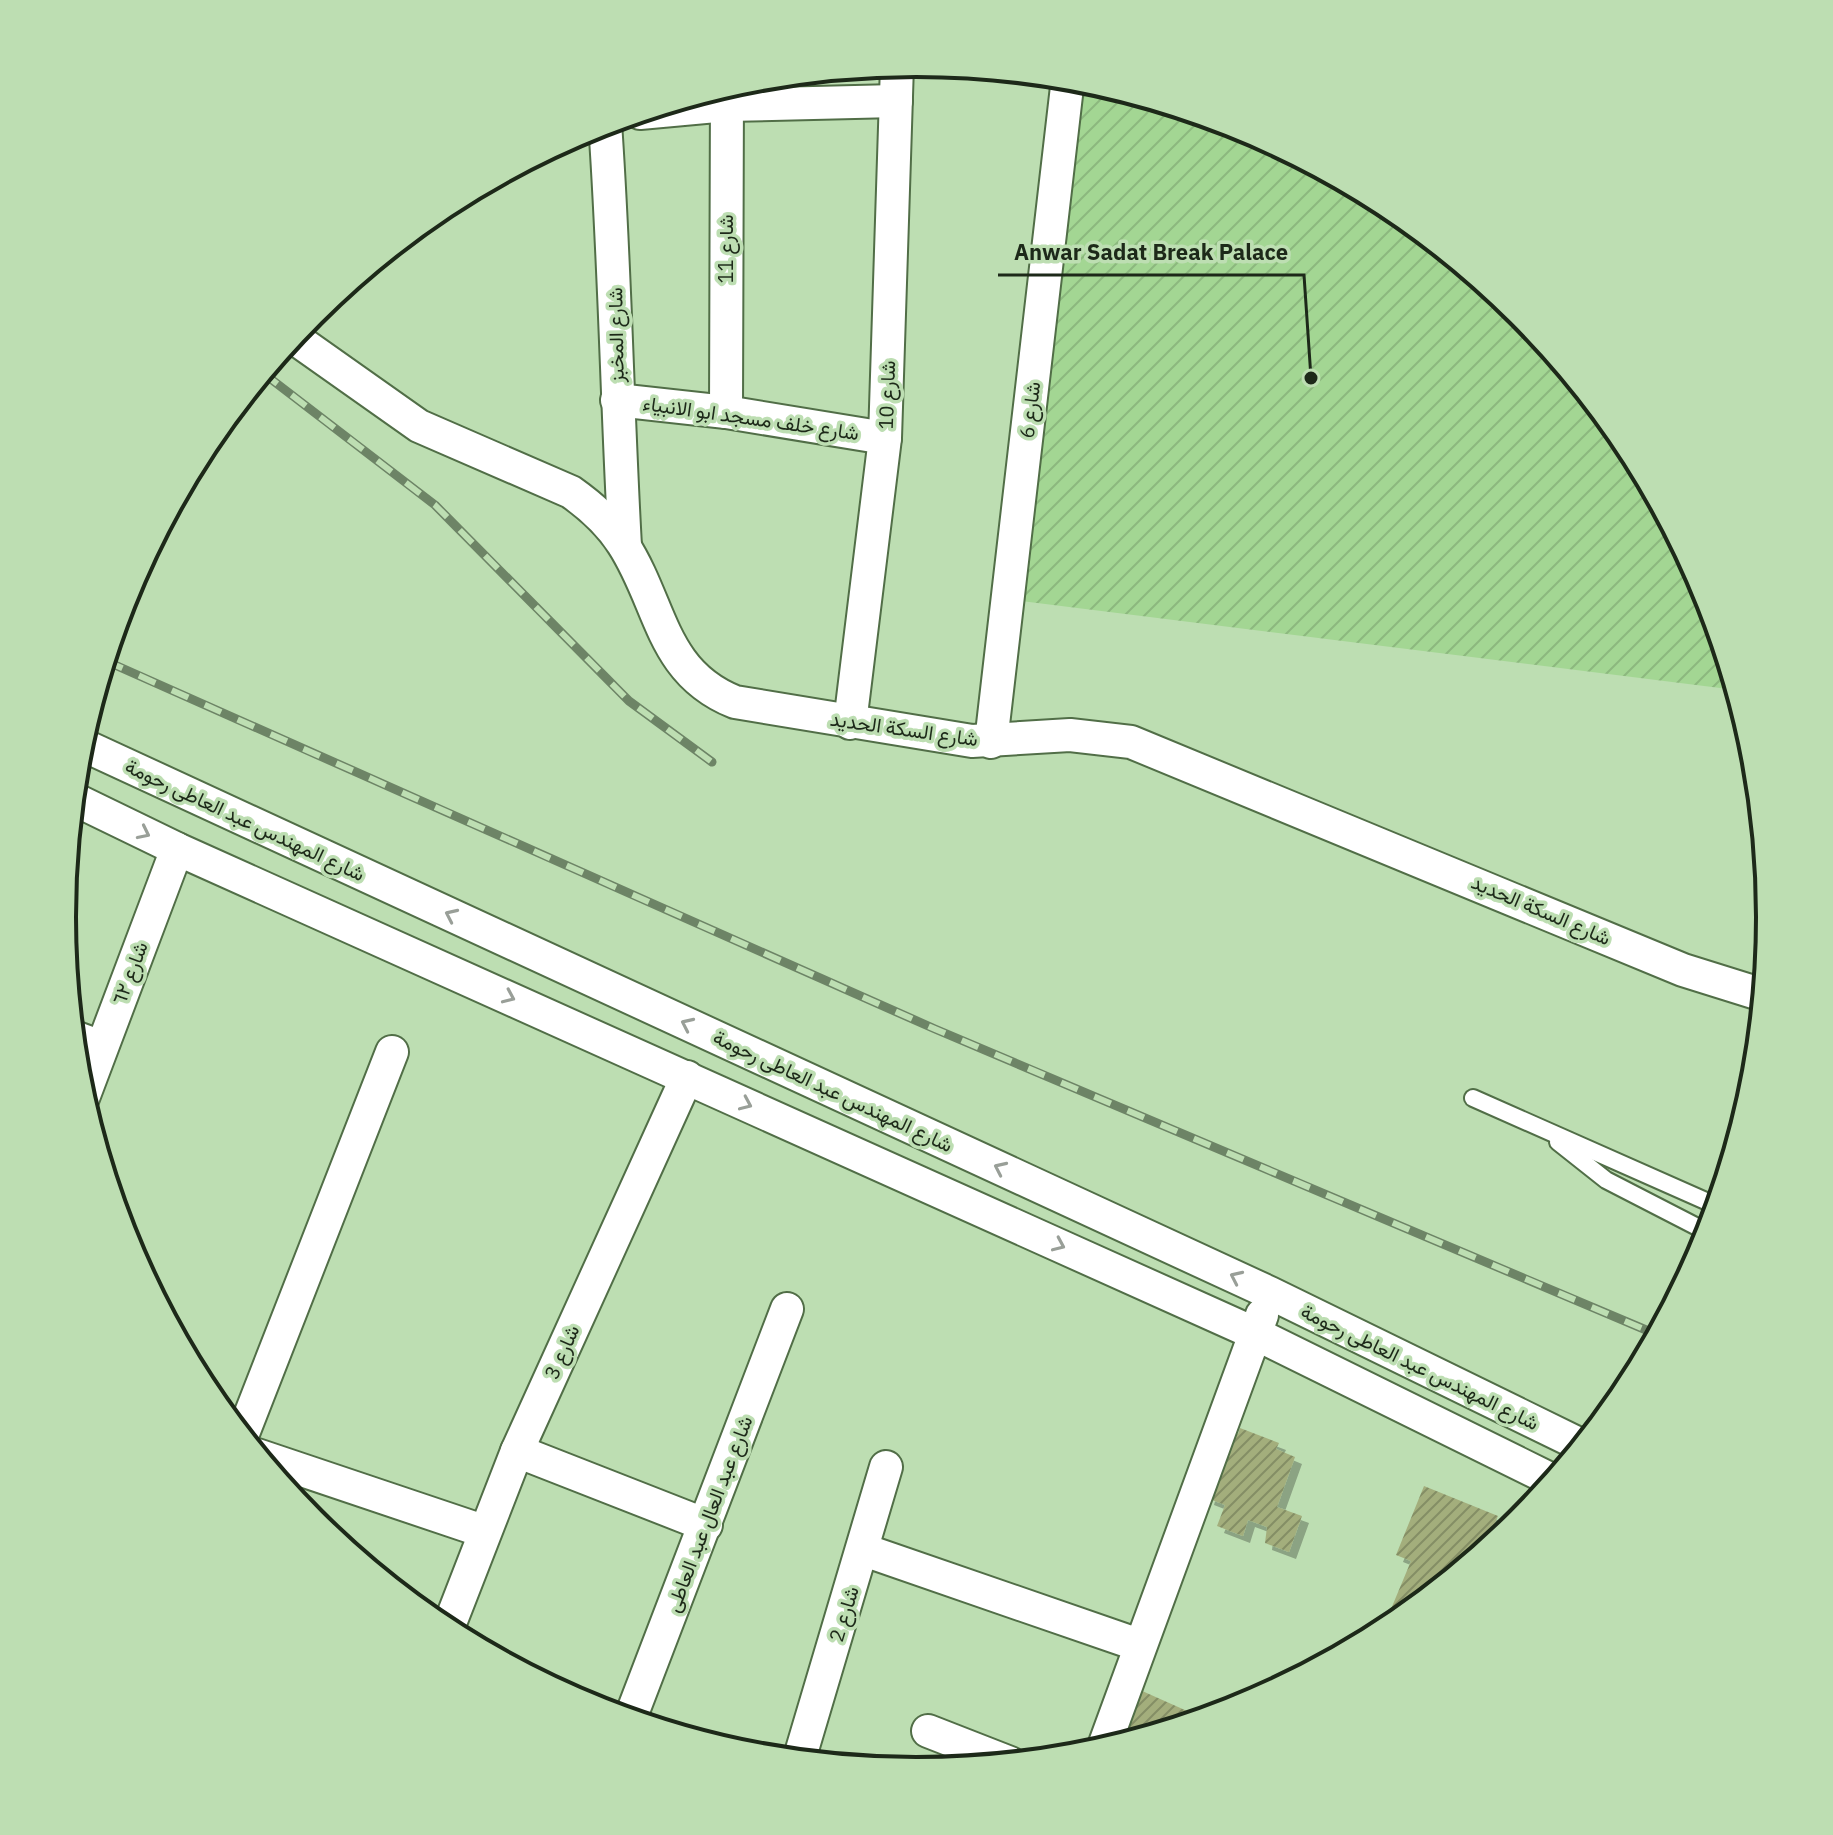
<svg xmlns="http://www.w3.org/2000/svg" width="1833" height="1835" font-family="'IBM Plex Sans',Vazirmatn,sans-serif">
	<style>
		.garden { fill: url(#garden-furrows) }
		.building { fill: url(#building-hatch); filter: url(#shadow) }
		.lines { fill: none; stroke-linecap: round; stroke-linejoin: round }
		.lane-casing { stroke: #516e47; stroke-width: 20 }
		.street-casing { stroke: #516e47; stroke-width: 36 }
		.lane { stroke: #fff; stroke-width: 16 }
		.street { stroke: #fff; stroke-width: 32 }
		.rail-casing { stroke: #6d8466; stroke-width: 9 }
		.rail { stroke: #bddeb2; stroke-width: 6; stroke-dasharray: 18; stroke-linecap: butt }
		.oneway { stroke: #999f98 }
		.labels { text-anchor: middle; stroke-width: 7; stroke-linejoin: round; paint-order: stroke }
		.street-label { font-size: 20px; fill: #1d2919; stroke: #bddeb2 }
		.rim { fill: none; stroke: #1d2919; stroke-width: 4 }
		.leader { fill: none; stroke: #1d2919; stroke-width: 3 }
		.callout-dot { fill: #1d2919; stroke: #bddeb2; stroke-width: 3 }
		.callout-label { font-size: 22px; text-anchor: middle; font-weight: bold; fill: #1d2919; stroke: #bddeb2; stroke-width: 7; stroke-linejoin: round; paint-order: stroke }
	</style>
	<defs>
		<pattern id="garden-furrows" width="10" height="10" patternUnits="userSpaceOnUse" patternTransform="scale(2)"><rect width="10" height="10" fill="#a3d693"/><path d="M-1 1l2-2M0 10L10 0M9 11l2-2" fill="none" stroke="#8cb87e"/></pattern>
		<pattern id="building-hatch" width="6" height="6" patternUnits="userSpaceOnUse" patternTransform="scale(2)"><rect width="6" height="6" fill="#a3ae7c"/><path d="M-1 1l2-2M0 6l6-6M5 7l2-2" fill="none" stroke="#848e65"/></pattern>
		<filter id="shadow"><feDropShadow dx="7" dy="7" stdDeviation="0" flood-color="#0004"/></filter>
	</defs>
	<rect width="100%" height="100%" fill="#bddeb2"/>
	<polygon class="garden" points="1084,80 1244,128 1392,207 1521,314 1627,443 1706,591 1736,690 1021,601"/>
	<g class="building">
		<polygon points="1240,1428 1279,1443 1276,1449 1295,1457 1277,1507 1302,1516 1289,1552 1265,1543 1267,1527 1248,1520 1243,1536 1217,1526 1225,1505 1207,1498 1225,1429 1238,1434"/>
		<polygon points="1424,1486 1498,1516 1487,1541 1494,1544 1381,1633 1411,1561 1396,1555"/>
		<polygon points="1357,1633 1376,1636 1348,1651"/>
		<polygon points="1140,1690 1205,1719 1116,1746"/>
	</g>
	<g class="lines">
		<defs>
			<g id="lane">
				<polyline points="1473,1098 1717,1206"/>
				<polyline points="1558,1142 1606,1180 1709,1233"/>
			</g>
			<g id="street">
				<polyline points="640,113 727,105 896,101"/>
				<path d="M605,123C615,264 617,405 625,546"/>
				<path d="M293,337L419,426L571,492C592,507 609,522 623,544C662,604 660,672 735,702L972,741L1070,735L1131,742L1683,970L1763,995"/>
				<polyline points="617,400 726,412 885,438"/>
				<polyline points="726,412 727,86"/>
				<polyline points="850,723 885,438 897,65"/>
				<polyline points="991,742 1068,78"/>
				<polyline points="81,744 1270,1293 1583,1446"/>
				<polyline points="74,799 177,849 1256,1334 1554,1481"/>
				<polyline points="74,1037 101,1047"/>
				<polyline points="83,1098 177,849"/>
				<polyline points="242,1436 392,1052"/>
				<polyline points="517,1451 706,1525"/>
				<polyline points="257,1455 483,1531"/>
				<polyline points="864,1550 1139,1645"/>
				<polyline points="447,1631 517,1451 687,1077"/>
				<polyline points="630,1719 787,1309"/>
				<polyline points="928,1731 1010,1763"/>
				<polyline points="1103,1749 1262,1315"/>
				<polyline points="799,1760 886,1467"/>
			</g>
		</defs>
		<use href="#lane" class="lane-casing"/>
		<use href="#street" class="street-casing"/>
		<use href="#lane" class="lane"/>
		<use href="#street" class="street"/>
		<defs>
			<g id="rail">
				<polyline points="263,373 435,505 629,701 712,762"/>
				<polyline points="106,661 935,1029 1658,1335"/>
			</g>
		</defs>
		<use href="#rail" class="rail-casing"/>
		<use href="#rail" class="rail"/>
	</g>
	<defs><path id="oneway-chevron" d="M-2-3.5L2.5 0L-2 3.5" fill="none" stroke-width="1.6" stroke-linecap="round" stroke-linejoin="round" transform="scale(2)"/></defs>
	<g class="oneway">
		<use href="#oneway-chevron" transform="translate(144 833) rotate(26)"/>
		<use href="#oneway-chevron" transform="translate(451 915) rotate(-155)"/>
		<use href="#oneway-chevron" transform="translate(509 997) rotate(24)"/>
		<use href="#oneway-chevron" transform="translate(687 1024) rotate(-155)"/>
		<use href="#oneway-chevron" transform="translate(746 1104) rotate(24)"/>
		<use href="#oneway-chevron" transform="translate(1000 1168) rotate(-155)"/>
		<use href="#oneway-chevron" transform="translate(1059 1245) rotate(24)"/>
		<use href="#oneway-chevron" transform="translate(1236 1277) rotate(-155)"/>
	</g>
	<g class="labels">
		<g class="street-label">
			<text transform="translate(726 249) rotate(-90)" y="7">شارع 11</text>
			<text transform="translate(616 335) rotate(-91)" y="7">شارع المخبز</text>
			<text transform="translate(887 395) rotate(-88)" y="7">شارع 10</text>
			<text transform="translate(1030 410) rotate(-83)" y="7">شارع 6</text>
			<text transform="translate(751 418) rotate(8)" y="7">شارع خلف مسجد ابو الانبياء</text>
			<text transform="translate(904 729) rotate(8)" y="7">شارع السكة الحديد</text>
			<text transform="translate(245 820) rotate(25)" y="7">شارع المهندس عبد العاطى رحومة</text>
			<text transform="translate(1541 910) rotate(23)" y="7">شارع السكة الحديد</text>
			<text transform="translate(130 973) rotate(-69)" y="7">شارع ٦٢</text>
			<text transform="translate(833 1091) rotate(25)" y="7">شارع المهندس عبد العاطى رحومة</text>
			<text transform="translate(562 1352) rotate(-66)" y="7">شارع 3</text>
			<text transform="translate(1420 1367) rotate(26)" y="7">شارع المهندس عبد العاطى رحومة</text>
			<text transform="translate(709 1514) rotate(-69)" y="7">شارع عبد العال عبد العاطى</text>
			<text transform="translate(844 1614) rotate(-73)" y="7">شارع 2</text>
		</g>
	</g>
	<path d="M0 0H1833V1835H0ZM76 917a840 840 0 1 1 1680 0a840 840 0 1 1-1680 0Z" fill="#bddeb2" fill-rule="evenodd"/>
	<path class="rim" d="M76 917a840 840 0 1 1 1680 0a840 840 0 1 1-1680 0Z"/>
	<path class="leader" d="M1311 378L1304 275H998"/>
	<circle class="callout-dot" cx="1311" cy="378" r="8"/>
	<g class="callout-label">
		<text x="1151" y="260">Anwar Sadat Break Palace</text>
	</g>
</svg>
